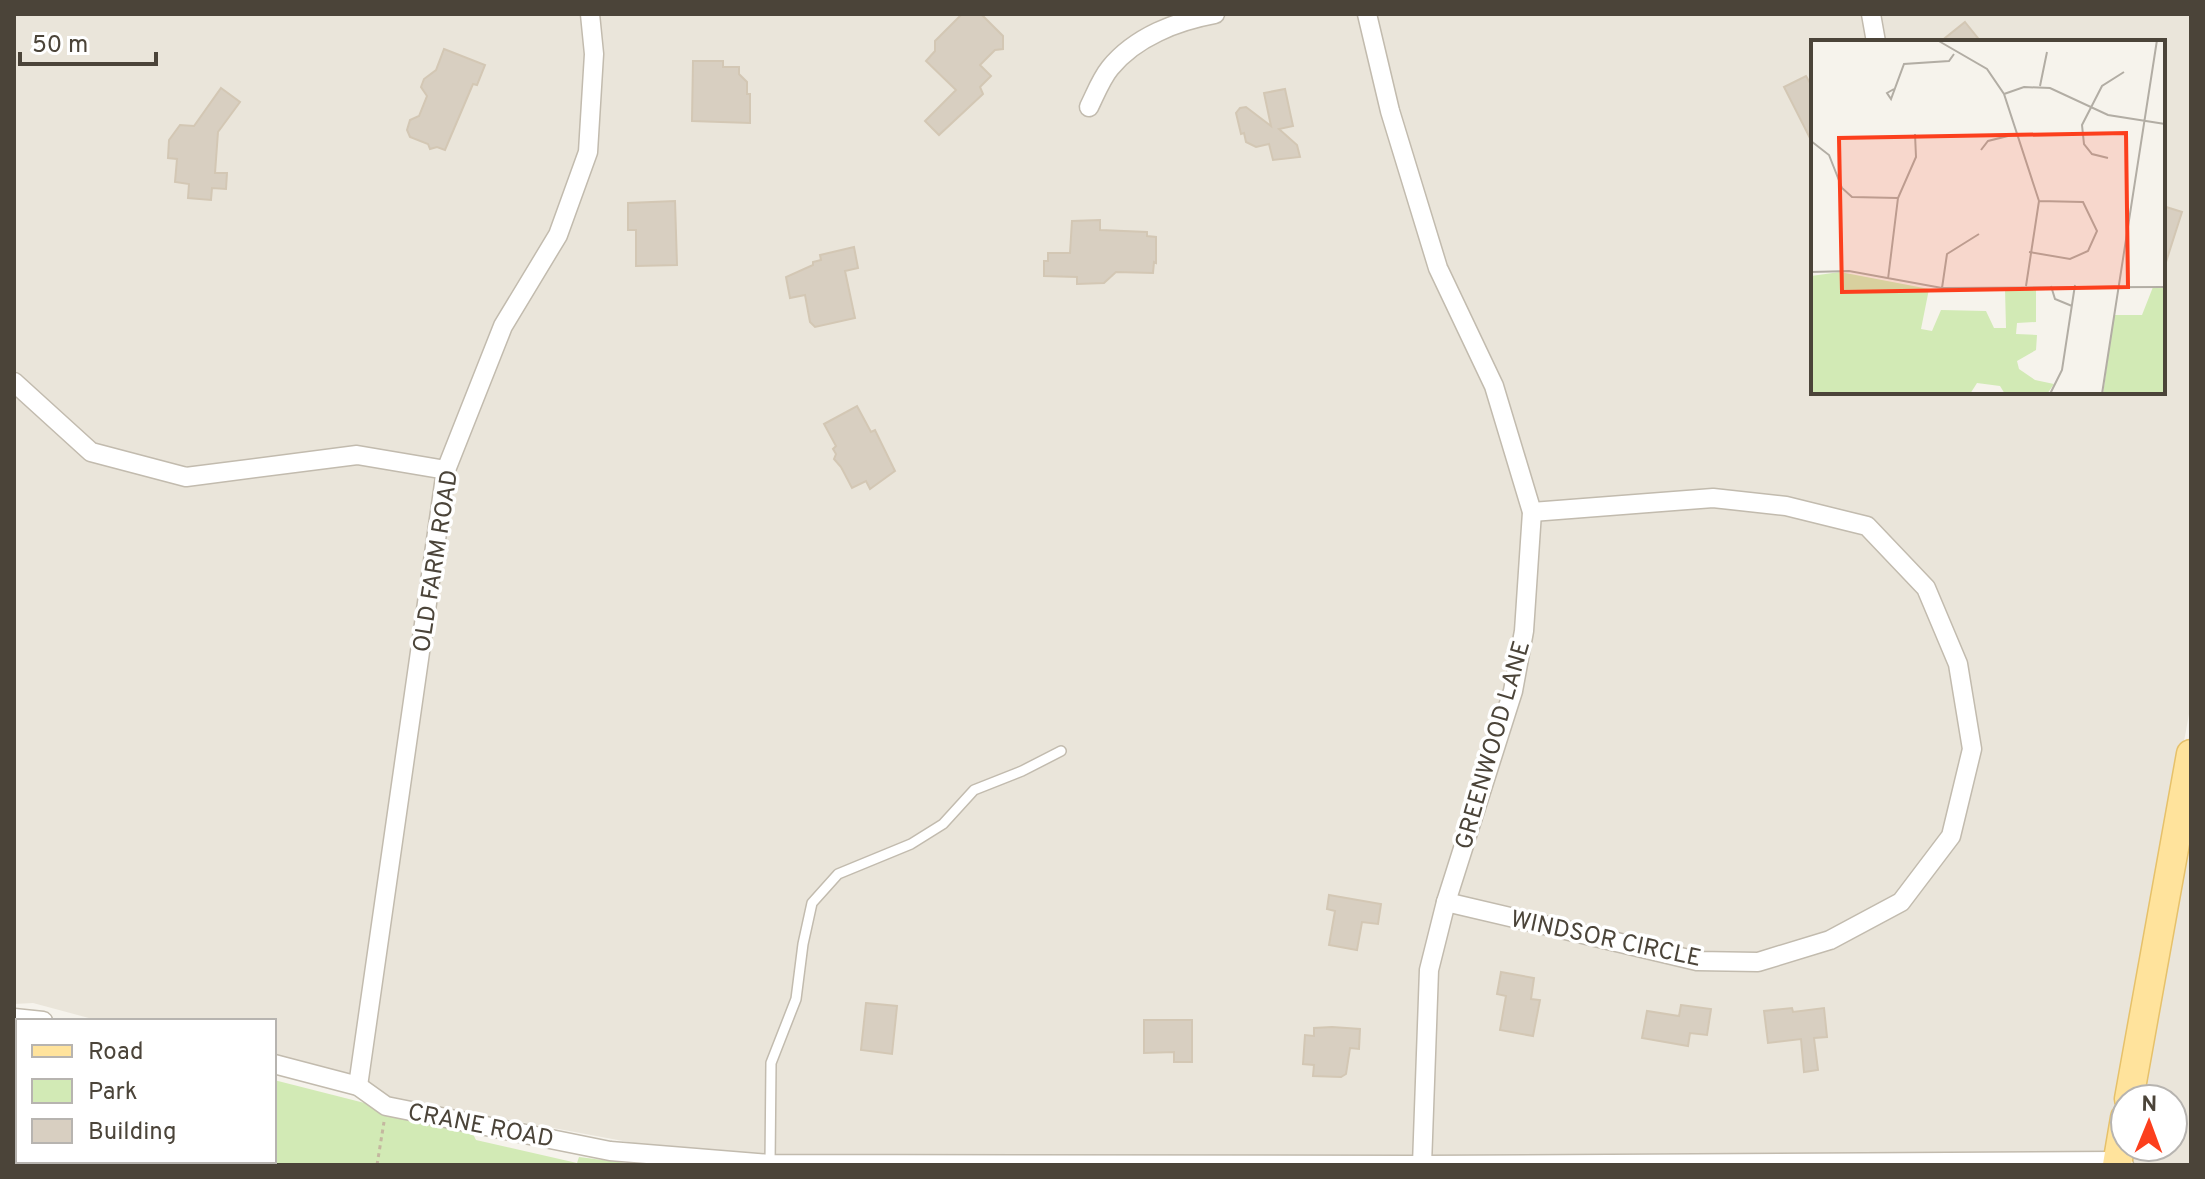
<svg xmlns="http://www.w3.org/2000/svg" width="2205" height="1179" font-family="Overpass,sans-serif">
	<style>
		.residential { fill: #eae5da; fill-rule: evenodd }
		.green { fill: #d2eab5 }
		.building { fill: #d8cfc1; stroke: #d3c7b4; stroke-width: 2 }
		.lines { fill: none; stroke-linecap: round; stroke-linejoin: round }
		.service-casing { stroke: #c2bbae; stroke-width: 12 }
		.minor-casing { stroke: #c2bbae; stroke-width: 21 }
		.primary-casing { stroke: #e6c16a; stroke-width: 31 }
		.path { stroke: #c4b79f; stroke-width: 3; stroke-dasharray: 4 4; stroke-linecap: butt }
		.service { stroke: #fff; stroke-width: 9 }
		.minor { stroke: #fff; stroke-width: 18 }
		.primary { stroke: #ffe39c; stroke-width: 28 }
		.labels { text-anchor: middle; stroke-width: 7; stroke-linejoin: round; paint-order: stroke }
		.street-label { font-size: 24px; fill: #4b4439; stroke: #fff }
		.inset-road { fill: none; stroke: #b2ada4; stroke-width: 2 }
		.view { fill: #fc3f1d; fill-opacity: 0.15; stroke: #fc3f1d; stroke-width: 4 }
		.inset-edge { fill: none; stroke: #4b4439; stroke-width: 4 }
	</style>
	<rect width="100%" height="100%" fill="#f6f3ec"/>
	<g class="residential">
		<path d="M14,14H2191V703L2109,1154L714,1158L371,1094L274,1068V1021H100L33,1003L14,1004ZM1813,42H2163V392H1813Z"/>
		<polygon points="2191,808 2191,1165 2125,1165 2128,1147 2173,1147 2173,1099 2137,1099"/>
	</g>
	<polygon class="green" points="14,1031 18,1032 18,1161 274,1161 274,1080 471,1130 476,1140 577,1163 579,1157 642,1165 14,1165"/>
	<g class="building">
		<polygon points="962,14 981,14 1003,36 1003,49 995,50 980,65 991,76 980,87 983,94 939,135 925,121 956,90 926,61 935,51 935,41"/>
		<polygon points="1965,22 1981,42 1940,42"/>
		<polygon points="444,49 485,65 477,85 473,84 445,150 437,147 430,149 428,144 410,137 407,130 410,120 419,116 427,96 421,87 424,79 436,70"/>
		<polygon points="693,61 723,61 723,67 739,67 739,74 747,82 747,94 750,94 750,123 692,121"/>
		<polygon points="1806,76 1813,88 1813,144 1784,87"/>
		<polygon points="221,88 240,102 218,132 215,173 227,173 226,189 212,188 211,200 188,198 189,184 175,182 177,159 168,158 169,140 180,125 194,126"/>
		<polygon points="1285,89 1293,126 1279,129 1297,145 1300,157 1273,160 1269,144 1256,147 1246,142 1244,133 1241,134 1236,113 1240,108 1246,107 1271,126 1264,93"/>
		<polygon points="675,201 677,265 636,266 636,230 628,230 628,203"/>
		<polygon points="2163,206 2182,212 2166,262 2163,262"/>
		<polygon points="1100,220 1100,230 1147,232 1147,236 1156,237 1156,263 1154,262 1153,273 1116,272 1104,283 1077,284 1077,277 1044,276 1044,261 1048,261 1048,253 1070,253 1072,221"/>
		<polygon points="854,247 858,268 845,271 855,318 815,327 810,322 805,295 790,298 786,277 813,265 813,262 821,260 820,255"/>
		<polygon points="857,406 871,432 875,430 895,471 870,489 866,481 852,488 841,467 834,459 836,454 833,449 836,446 824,424"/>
		<polygon points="1329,895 1381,904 1378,924 1362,922 1357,950 1329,945 1335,911 1327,909"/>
		<polygon points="1501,972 1534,978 1531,999 1540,1000 1533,1036 1500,1030 1506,996 1497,994"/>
		<polygon points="866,1003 897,1006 892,1054 861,1050"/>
		<polygon points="1681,1005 1711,1009 1707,1035 1690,1033 1688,1046 1642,1038 1647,1011 1679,1016"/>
		<polygon points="1792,1008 1793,1012 1824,1008 1827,1037 1814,1038 1818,1070 1804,1072 1801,1039 1768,1043 1764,1011"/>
		<polygon points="1144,1020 1192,1020 1192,1062 1174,1062 1174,1052 1144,1053"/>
		<polygon points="1332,1027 1360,1029 1359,1049 1350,1048 1346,1074 1341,1077 1313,1076 1314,1065 1303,1064 1305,1035 1314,1036 1314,1028"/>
	</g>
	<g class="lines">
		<defs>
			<polyline id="service" points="770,1164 771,1063 796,999 803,944 812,903 838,874 911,844 943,824 974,790 1022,771 1061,751"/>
			<g id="minor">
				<polyline points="1367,14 1390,111 1438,268 1494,386 1532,512 1524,631 1513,691 1446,902 1429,970 1422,1165"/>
				<polyline points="1871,14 1876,42"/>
				<path d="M1089,107C1095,95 1101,79 1110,68C1135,37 1177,21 1215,14"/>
				<polyline points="14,382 91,452 186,477 357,455 446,470"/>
				<polyline points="1446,902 1697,961 1758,962 1830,940 1901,902 1951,836 1972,749 1958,664 1926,588 1867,526 1786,506 1713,498 1532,512"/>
				<polyline points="14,1018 43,1021"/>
				<polyline points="274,1064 358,1086 386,1106 610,1151 770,1164 1416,1165"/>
				<polyline points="358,1086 446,470 503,326 558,235 588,152 594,54 590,14"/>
				<polyline points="1424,1165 2117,1161 2124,1165"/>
			</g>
			<g id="primary">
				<polyline points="2129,1099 2191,754"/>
				<polyline points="2117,1165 2125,1118"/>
			</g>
		</defs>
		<use href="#service" class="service-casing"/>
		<use href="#minor" class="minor-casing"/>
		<use href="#primary" class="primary-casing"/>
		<polyline class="path" points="377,1165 384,1122"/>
		<use href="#service" class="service"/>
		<use href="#minor" class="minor"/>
		<use href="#primary" class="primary"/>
	</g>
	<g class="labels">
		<g class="street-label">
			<text transform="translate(435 561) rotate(-81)" y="8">OLD FARM ROAD</text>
			<text transform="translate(1492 745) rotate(-74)" y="8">GREENWOOD LANE</text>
			<text transform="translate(1606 938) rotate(12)" y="8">WINDSOR CIRCLE</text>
			<text transform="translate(481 1125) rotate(11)" y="8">CRANE ROAD</text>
		</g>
	</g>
	<g transform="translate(1811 40)">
		<rect width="354" height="354" fill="#f6f3ec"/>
		<path d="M29,232L118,249L110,289L121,291L130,270L175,271L183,288H195L194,249L225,248V282L206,283L205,294L226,295L225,310L206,321L208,329L224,340L243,344L236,354H194L189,346L166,343L159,354H0V236ZM342,247H354V354H292L303,275H331Z" fill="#d2eab5"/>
		<path class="inset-road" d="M126,0L176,29L193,54L228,161L215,246M229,46L236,12M83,49L76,53L80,59L93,24L138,21L143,14M193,54L213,47L239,48L297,75L354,84M0,101L18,115L31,148L41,157L87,158M170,110L177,101L205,94M297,118L281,114L273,104L271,85L291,46L313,32M218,212L259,219L277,211L286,191L272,162L228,161M0,232L38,231L131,248L354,247M77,239L87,158L105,117L104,94M240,246L244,259L261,266M131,248L136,214L168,194M239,354L251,330L264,245M291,354L346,0"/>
		<path class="view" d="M315,93L317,247L31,252L28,98Z"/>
		<rect width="354" height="354" class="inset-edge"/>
	</g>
	<rect width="2205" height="1179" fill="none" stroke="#4b4439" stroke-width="32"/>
	<rect x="16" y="1019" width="260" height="144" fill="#ffffff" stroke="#b7b4b0" stroke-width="2"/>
	<rect x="32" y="1045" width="40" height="12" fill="#ffe39c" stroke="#b7b4b0" stroke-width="2"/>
	<text x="88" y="1059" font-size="24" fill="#4b4439">Road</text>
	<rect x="32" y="1079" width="40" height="24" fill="#d2eab5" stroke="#b7b4b0" stroke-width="2"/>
	<text x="88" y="1099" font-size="24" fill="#4b4439">Park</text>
	<rect x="32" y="1119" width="40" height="24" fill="#d8cfc1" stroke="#b7b4b0" stroke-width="2"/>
	<text x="88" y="1139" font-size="24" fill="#4b4439">Building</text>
	<g transform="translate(2149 1123) rotate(1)"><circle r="38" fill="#ffffff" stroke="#b7b4b0" stroke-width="2"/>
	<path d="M0-6L14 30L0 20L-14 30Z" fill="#fc3f1d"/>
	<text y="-12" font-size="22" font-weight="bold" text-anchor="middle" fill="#4b4439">N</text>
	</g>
	<path d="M20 52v12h136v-12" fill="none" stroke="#4b4439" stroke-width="4"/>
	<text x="32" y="52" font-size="24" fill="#4b4439" stroke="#ffffff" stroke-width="6" paint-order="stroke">50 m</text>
</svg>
